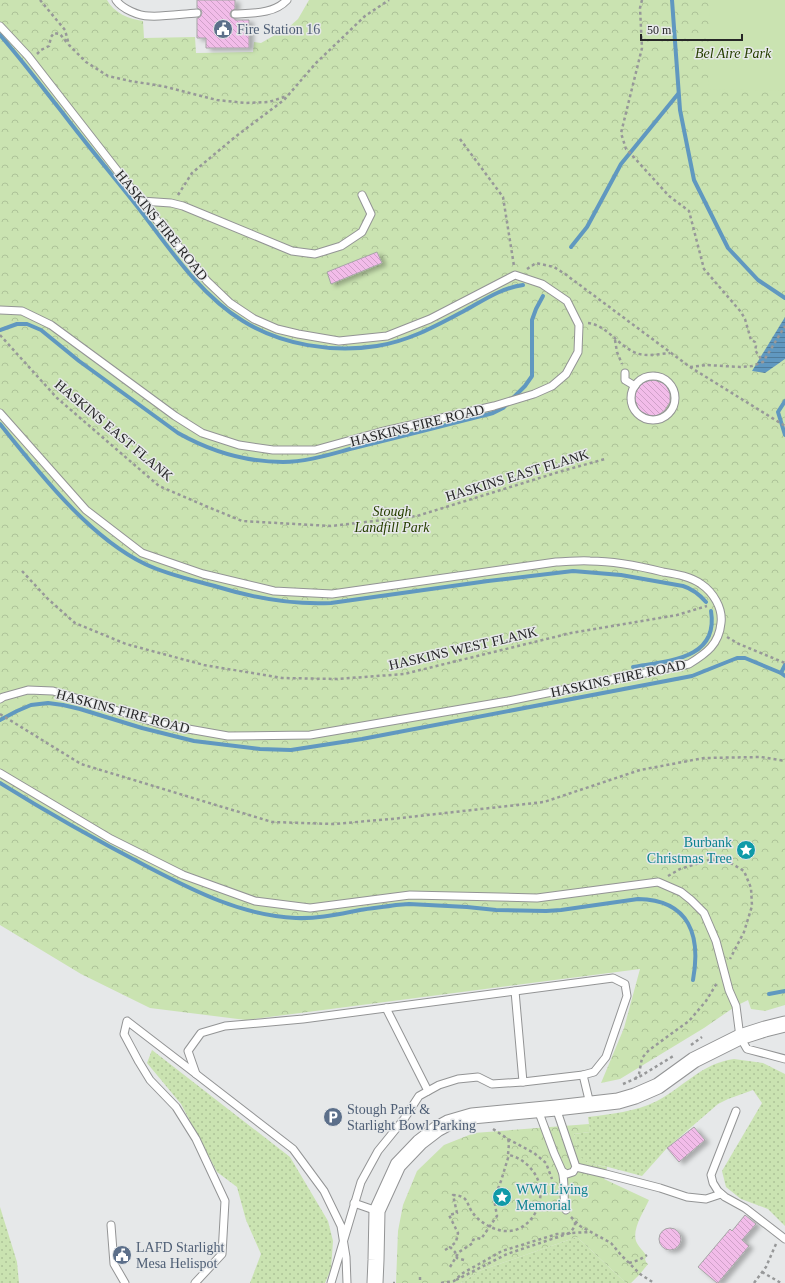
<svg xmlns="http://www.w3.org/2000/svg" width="785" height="1283" font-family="'Times New Roman',serif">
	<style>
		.grass { fill: url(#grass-dots) }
		.park { fill: url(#park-crowns) }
		.garden { fill: #cae3b1 }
		.water { fill: url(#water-rules) }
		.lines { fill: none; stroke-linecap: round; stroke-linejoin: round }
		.stream { stroke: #6098c0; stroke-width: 4 }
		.building { fill: url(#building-back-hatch); stroke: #a6a5a6; filter: url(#shadow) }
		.service-casing { stroke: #939495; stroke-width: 9 }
		.minor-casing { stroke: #939495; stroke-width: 17 }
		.path { stroke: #979899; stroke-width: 2.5; stroke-dasharray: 3 3; stroke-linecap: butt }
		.service { stroke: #fff; stroke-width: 7 }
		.minor { stroke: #fff; stroke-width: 15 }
		.labels { text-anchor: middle; stroke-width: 3; stroke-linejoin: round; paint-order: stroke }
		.service-label { font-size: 14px; fill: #4e5e75; stroke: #e6e8e9; text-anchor: start }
		.park-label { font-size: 14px; font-style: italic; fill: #273f00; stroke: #e6e8e9 }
		.street-label { font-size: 14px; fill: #262627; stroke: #e6e8e9 }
		.culture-label { font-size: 14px; fill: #0d838f; stroke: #e6e8e9; text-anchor: end }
	</style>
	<defs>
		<pattern id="grass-dots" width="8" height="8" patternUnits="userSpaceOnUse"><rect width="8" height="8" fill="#cae3b1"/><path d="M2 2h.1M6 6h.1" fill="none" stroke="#adc398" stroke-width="1.8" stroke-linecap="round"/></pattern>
		<pattern id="park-crowns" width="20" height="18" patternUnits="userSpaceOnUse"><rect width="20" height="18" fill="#cae3b1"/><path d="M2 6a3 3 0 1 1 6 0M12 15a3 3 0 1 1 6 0" fill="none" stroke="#adc398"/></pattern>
		<pattern id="water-rules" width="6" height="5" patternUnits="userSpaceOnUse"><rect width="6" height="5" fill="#6098c0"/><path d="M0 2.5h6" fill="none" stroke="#4f7c9c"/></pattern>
		<pattern id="building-back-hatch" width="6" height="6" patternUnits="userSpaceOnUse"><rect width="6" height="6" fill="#f2bce9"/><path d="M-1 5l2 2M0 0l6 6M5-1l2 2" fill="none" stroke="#cfa1c8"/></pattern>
		<filter id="shadow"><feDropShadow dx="4.5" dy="2.5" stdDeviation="2" flood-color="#0004"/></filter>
	</defs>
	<rect width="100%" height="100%" fill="#e6e8e9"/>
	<g class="grass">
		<polygon points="152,1050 290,1157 328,1221 333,1241 331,1269 325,1283 250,1283 261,1254 246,1220 237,1187 217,1172 181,1104 147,1063"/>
		<path d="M734,1059L763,1063L785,1074V1226L768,1209L741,1199L726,1187L722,1171L762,1103L753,1090L728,1099L718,1104L667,1148L642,1176L608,1167L591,1164L584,1161L579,1156L574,1134L590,1132L588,1117C611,1114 635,1112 657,1101C684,1087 702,1063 734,1059Z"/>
		<polygon points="0,1207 17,1262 19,1283 0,1283"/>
		<polygon points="577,1237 626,1283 461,1283 479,1271"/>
	</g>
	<g class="park">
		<path d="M0,0H107C114,13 129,19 143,21L144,38L195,37L196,53L253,52L254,42L261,43L289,27L298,19L309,0H785V1005L765,1011L751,1009L748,1000L736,1006L704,1028L620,1079L601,1083L624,1028L640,969L246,1020L150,1008L81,974L0,925Z"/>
		<path d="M589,1124L590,1132L574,1134C581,1161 580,1163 607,1167L604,1179L649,1200C644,1211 632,1229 636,1241C638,1246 644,1252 647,1256L645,1259L646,1262L648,1264L640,1274L631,1283H626L577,1237L479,1271L461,1283H396L398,1231L403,1205L417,1171L444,1145L474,1133Z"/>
	</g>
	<polygon class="garden" points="710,0 785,0 785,91 708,89"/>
	<polygon class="water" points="785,317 785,359 765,373 752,371"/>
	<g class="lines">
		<g class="stream">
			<polyline points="672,0 680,110 694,180 728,248 758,280 785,298"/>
			<path d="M0,35C22,60 41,86 62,112C87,145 114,177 140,210C169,248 201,296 243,321C282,345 332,353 377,346C409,341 436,326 464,311C484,300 501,288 523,285"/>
			<polyline points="571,247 587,227 621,164 678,94"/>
			<path d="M0,330L17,324H27L41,330L79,361L178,433C210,451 246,462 283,462C307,462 331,454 354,448C400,437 446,425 493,413L503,408L507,404"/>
			<polyline points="512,399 525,386 532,376 532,320 536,309 543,296"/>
			<polyline points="785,401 778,412 785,435"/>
			<path d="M0,424C39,473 89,537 145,564C168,575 193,580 218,587C254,598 293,605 331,603L488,581L573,571L621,575L683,586C693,589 699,594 706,602"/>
			<polyline points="785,665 781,673 785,676"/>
			<path d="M633,667C667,661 719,660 711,611"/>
			<polyline points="0,720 17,711 31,705 48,703 63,705 80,709 142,728 194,741 260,749 291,750 362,739 692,676 737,658 745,658 781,673"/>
			<path d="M0,783C48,813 98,841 148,867C194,891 243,916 296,918C318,919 339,914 360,910C372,908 384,907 396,905L409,904L467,907L496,910L546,911L561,910L638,899C690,900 701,936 693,980"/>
			<polyline points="769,994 785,991"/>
		</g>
	</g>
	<g class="building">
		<polygon points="197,0 235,0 235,9 231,11 230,15 231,17 235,19 235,20 249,20 249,48 206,48 206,38 197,38 197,18 200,17 202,13 201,10 197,8"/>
		<polygon points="377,252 382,263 331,284 327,272"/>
		<polygon points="654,380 663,383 667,387 670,393 670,402 665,410 660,414 655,416 648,415 642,412 638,408 635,400 635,393 642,383 648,381"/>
		<polygon points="694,1127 705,1140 679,1162 667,1148"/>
		<polygon points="745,1215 756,1224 742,1240 749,1246 718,1283 717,1283 698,1267 730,1229 732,1231"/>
		<circle cx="670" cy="1239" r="11"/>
	</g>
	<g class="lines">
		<defs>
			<g id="service">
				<path d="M116,0C122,9 139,16 149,16C163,17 182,14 197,13"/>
				<path d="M235,14C253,13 274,14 287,0"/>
				<polyline points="0,26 28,56 141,201 207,281 230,303 254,319 277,329 298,334 339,341 387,336 430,319 515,275 542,284 567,301 579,325 578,352 566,374 552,386 534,394 494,406 380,432 315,450 273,450 239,445 202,433 175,416 51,325 22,311 0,310"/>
				<polyline points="141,201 171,203 183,206 292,251 315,254 341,246 362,232 371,214 362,195"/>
				<polyline points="625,373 625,380 635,386"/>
				<circle cx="653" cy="398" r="22"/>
				<path d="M0,413L86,510L142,553L203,574L274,591L332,594L556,562C568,562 579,560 590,561C615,561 639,566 663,572C675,574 690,576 701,584C713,592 723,608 721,623C719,644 707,653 689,664L508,701L310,735L228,736L160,724L53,691L28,690L3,697L0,699"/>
				<polyline points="0,773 111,839 183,875 255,901 310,908 410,895 537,898 658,882 681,892 691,900 704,913 716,941 729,990 736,1006 740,1037 747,1049 785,1059"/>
				<polyline points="515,991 523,1082"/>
				<polyline points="386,1008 428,1091"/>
				<polyline points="583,1075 590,1104"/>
				<polyline points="538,1110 554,1153 562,1171 567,1174 573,1172 576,1167 556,1108"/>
				<polyline points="736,1111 711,1175 713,1183 718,1191 725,1197 745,1208 785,1239"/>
				<polyline points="576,1167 606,1174 660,1188 687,1197 706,1199 721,1194"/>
				<path d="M562,1171C566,1184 562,1197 566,1210"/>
				<polyline points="354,1203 377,1211"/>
				<polyline points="111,1225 114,1264 125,1283"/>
				<polyline points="195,1283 222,1254 225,1201 196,1139 176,1107 150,1080 139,1062 124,1034 127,1021 196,1074"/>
				<polyline points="331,1283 361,1182 378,1151 404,1119 419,1096 439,1085 458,1079 478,1077 492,1084 523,1082 583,1075 594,1072 606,1057 627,996 625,984 613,978 303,1019 225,1026 201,1033 188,1051 196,1074 293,1149 324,1191 341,1226 346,1257 347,1283"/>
			</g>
			<polyline id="minor" points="375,1283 376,1260 377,1211 398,1165 420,1142 437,1129 448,1123 472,1116 556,1108 618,1101 635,1096 658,1086 694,1060 740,1037 765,1029 785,1024"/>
		</defs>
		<use href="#service" class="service-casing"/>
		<use href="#minor" class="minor-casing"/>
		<g class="path">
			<polyline points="40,0 65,30 69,45 86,62 108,76 130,81 162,86 217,100 246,103 269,102 287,96"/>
			<polyline points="642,0 640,8 642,48 621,133 626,149 630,153 669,196 689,211 704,269 741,312 745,319 751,340 755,342 756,346 755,350 763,362"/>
			<polyline points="37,54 41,50 49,46 51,37 54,33 60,34 68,44"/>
			<polyline points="460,139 503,197 514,266"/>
			<polyline points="178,195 192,173 235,137 284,100 316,63 365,16 389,0"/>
			<polyline points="527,269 536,263 554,267 565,274 690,367 785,426"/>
			<path d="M588,323C607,325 617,345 636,353C646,357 659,354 670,353"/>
			<polyline points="0,335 57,398 159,486 208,507 242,521 331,526 417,516 562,471 605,459"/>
			<polyline points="615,340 617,352 622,364"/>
			<polyline points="690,367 707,365 740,367 752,366 763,362 785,326"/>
			<polyline points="22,571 48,599 75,623 126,644 204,665 282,678 337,679 404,674 571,633 677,615 707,606"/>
			<polyline points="727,637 739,644 785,663"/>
			<polyline points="0,714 81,764 272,822 333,824 392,819 544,802 640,770 704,758 761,757 785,761"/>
			<polyline points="668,876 680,869 709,860 729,862 744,871 751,888 752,906 744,932 730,959"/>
			<polyline points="691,1045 702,1037"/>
			<polyline points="635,1079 639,1074 642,1058 649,1050 689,1021 706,1001 717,983"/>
			<polyline points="623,1084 639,1077 675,1055"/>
			<polyline points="493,1129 508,1139 534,1153 546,1163 552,1179"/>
			<polyline points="495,1195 502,1197"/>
			<polyline points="571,1217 580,1226 611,1243 621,1255 640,1274 654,1283"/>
			<polyline points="445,1250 450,1247"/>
			<path d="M464,1260L457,1258L455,1252L450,1247L456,1242L458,1233L449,1215L457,1213L453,1195C468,1196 466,1202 472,1212C480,1223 496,1232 509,1231C529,1230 543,1207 540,1189C539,1173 523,1157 508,1155L509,1143L508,1139"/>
			<polyline points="629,1263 639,1260 647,1255"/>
			<polyline points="450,1267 459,1252 473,1243 473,1240 477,1238 481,1239 497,1216 494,1199 501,1181 508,1158 508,1155"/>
			<polyline points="762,1272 781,1283"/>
			<polyline points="420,1277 420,1283"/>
			<polyline points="456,1280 507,1254 570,1233 590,1232"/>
			<polyline points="393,1283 395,1283"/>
			<polyline points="441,1283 454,1281 463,1273 502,1251 557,1234 570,1233 575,1226 575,1221"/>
			<polyline points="754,1283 766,1267 776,1244"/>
		</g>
		<use href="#service" class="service"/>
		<use href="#minor" class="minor"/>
	</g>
	<defs>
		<symbol id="civic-disc" viewBox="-11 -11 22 22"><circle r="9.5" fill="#5c6f8a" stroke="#e6e8e9"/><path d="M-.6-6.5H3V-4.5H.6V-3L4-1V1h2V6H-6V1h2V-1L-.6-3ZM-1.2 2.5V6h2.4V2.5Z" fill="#fff"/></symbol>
		<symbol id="sight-disc" viewBox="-11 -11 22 22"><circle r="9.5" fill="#0f9aa8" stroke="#e6e8e9"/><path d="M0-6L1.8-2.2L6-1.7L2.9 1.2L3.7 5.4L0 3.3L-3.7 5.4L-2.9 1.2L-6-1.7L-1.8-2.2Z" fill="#fff"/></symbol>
		<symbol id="parking-disc" viewBox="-11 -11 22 22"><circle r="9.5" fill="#5c6f8a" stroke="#e6e8e9"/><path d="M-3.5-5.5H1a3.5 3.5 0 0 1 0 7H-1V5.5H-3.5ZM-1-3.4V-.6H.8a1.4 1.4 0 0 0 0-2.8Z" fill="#fff"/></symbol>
	</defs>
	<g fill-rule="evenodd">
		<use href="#civic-disc" x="212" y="18" width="22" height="22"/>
		<use href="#sight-disc" x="735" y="839" width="22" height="22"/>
		<use href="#parking-disc" x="322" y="1106" width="22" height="22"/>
		<use href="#sight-disc" x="491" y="1186" width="22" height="22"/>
		<use href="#civic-disc" x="111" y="1244" width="22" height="22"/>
	</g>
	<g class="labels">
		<g class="service-label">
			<text x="237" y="34">Fire Station 16</text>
			<text x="347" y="1114">Stough Park &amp;<tspan x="347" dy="16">Starlight Bowl Parking</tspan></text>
			<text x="136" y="1252">LAFD Starlight<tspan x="136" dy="16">Mesa Helispot</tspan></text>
		</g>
		<g class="park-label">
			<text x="733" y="58">Bel Aire Park</text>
			<text x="392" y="516">Stough<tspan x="392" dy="16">Landfill Park</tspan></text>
		</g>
		<g class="street-label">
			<text transform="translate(162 225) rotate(51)" y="5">HASKINS FIRE ROAD</text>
			<text transform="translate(417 425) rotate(-14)" y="5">HASKINS FIRE ROAD</text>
			<text transform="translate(114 430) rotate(40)" y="5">HASKINS EAST FLANK</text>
			<text transform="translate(517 475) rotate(-17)" y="5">HASKINS EAST FLANK</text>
			<text transform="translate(463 648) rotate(-13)" y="5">HASKINS WEST FLANK</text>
			<text transform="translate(618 678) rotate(-12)" y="5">HASKINS FIRE ROAD</text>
			<text transform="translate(123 711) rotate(15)" y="5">HASKINS FIRE ROAD</text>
		</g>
		<g class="culture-label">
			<text x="732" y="847">Burbank<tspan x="732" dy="16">Christmas Tree</tspan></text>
			<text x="516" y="1194" text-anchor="start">WWI Living<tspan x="516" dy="16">Memorial</tspan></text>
		</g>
	</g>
	<path d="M641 34v6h101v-6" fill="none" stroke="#262627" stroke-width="2"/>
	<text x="647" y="34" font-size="12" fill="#262627" stroke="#e6e8e9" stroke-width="3" paint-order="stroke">50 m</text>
</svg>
